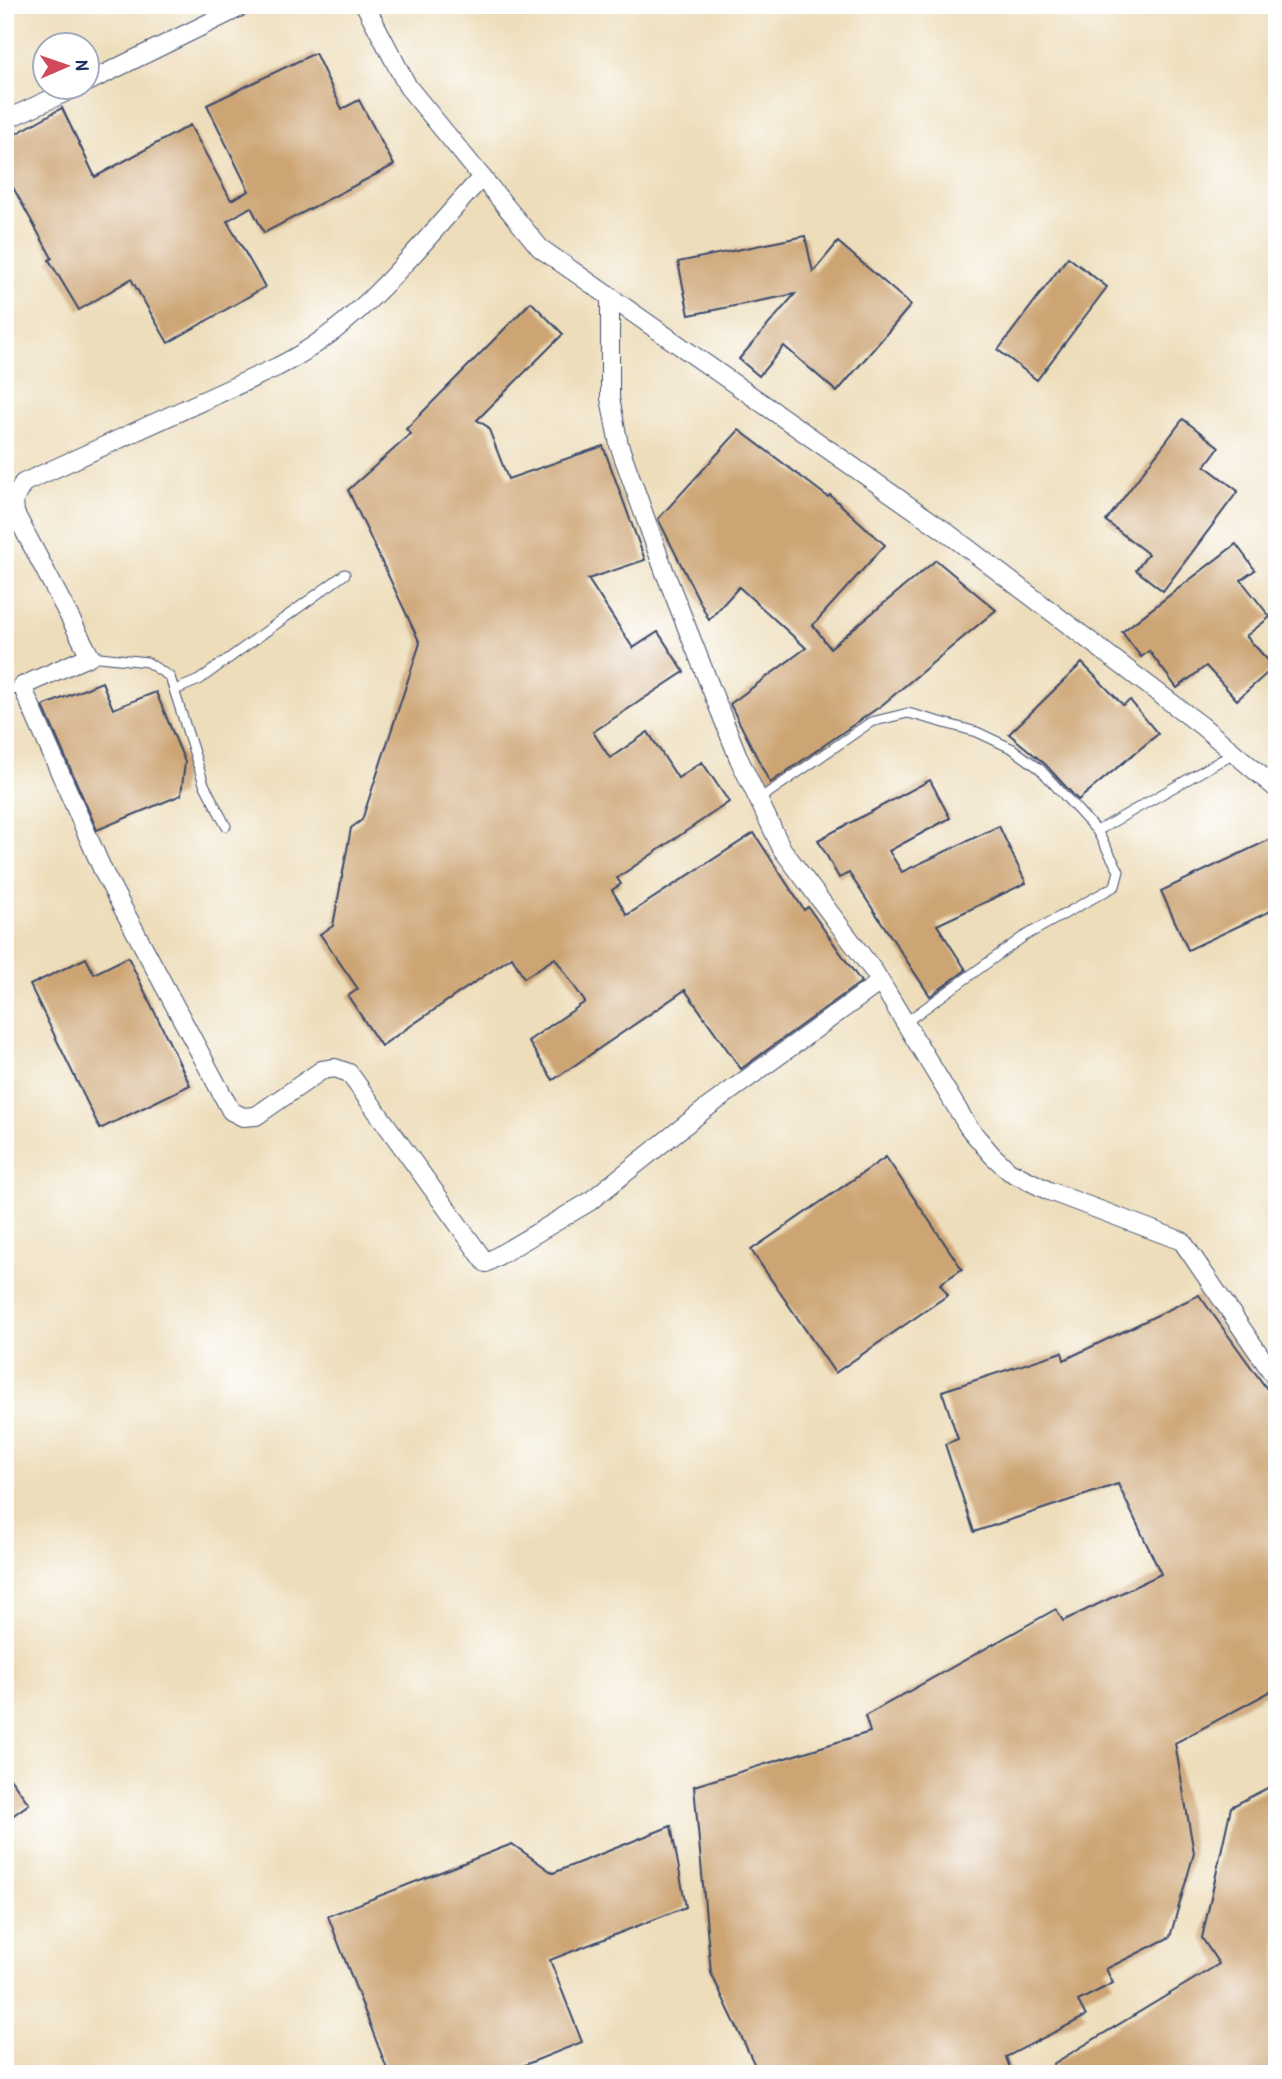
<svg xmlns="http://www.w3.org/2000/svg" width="1282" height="2079" font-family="'Patrick Hand',sans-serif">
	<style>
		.building { fill: #cda575 }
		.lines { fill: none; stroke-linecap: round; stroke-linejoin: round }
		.service-casing { stroke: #3a496c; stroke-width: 11 }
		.minor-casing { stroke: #3a496c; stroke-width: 20 }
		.service { stroke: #fff; stroke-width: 9 }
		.minor { stroke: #fff; stroke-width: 18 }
	</style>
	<rect width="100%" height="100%" fill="#fff"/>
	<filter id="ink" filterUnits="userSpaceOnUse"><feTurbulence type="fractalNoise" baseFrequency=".0143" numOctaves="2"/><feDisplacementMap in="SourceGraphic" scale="14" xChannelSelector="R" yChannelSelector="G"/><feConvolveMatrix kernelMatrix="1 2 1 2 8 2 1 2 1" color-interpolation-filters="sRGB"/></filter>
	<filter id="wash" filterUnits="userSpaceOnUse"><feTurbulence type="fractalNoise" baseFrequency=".00686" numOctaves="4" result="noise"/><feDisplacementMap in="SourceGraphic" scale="28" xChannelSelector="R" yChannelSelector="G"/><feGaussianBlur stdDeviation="1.57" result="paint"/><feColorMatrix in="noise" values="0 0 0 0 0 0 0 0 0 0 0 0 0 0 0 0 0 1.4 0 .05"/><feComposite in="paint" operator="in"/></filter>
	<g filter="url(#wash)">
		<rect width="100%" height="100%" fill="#edddba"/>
		<g id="blocks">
			<g class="building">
				<polygon points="315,53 342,109 359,100 394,165 264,233 251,207 227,221 265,287 168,343 131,279 79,310 49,260 52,258 5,173 5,140 62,108 95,177 190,125 231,200 249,191 207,105"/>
				<polygon points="805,236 813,272 838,242 911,305 837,392 784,346 759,376 739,359 795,294 689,315 678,262"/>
				<polygon points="1068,257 1107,287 1037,380 998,350"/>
				<polygon points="531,302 563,334 477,420 488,427 508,479 603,446 645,560 588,579 633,648 658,632 684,672 593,732 610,758 648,732 678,778 702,762 729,802 617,878 621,884 612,890 627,915 754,833 804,910 808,907 861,982 741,1069 685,990 553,1080 528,1041 585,1002 555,958 524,978 512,957 381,1046 348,996 358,989 320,934 333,926 351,828 362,820 420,643 348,490 411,434 406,429"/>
				<polygon points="1183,419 1219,447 1205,466 1238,491 1163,591 1136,570 1148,554 1106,521"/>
				<polygon points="739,430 828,497 830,495 885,545 813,625 830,648 936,560 996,610 882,705 770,783 730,704 806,648 739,587 709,620 658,519"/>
				<polygon points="1236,544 1255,570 1241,580 1270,617 1246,636 1274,667 1237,700 1206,666 1177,688 1149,651 1141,657 1122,632"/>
				<polygon points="1082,663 1123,705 1130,700 1158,734 1078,800 1045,764 1009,734"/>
				<polygon points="102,682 113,709 156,692 185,762 181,795 97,830 43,706"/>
				<polygon points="930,780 950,818 889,851 902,872 999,826 1026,883 937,925 966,970 930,996 849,873 839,878 818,840"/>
				<polygon points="1277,836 1277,908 1188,950 1161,891"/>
				<polygon points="128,957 190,1085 100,1129 30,985 86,958 94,974"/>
				<polygon points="886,1157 962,1269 940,1284 948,1295 835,1373 751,1250"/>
				<polygon points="1199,1295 1277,1403 1277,1688 1175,1743 1194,1853 1170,1937 1106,1969 1113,1983 1078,2001 1086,2016 1006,2057 1012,2074 759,2074 711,1973 694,1786 870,1732 865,1716 1056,1609 1063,1621 1161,1574 1118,1484 974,1532 945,1444 958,1439 942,1391 1062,1352 1064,1360"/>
				<polygon points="5,1771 29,1804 5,1821"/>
				<polygon points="1277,1783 1277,2074 1059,2074 1053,2064 1219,1964 1202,1938 1231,1807"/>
				<polygon points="671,1826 686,1907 550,1960 582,2042 502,2074 389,2074 328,1916 512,1844 553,1873"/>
			</g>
		</g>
	</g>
	<g filter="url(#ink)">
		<use href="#blocks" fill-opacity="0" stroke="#3a496c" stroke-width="2"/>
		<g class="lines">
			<defs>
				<g id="service">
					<polyline points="90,656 147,662 170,677 204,784 226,826"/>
					<polyline points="175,690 199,680 345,574"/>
					<polyline points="5,693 22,686"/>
					<polyline points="758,800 871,722 908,713 977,732 1013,749 1040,769 1097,831"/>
					<polyline points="906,1022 1023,937 1115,886 1119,871 1097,831 1234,753"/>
				</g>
				<g id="minor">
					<polyline points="365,5 408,87 540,248 945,531 1202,726 1277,789"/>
					<polyline points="88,82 245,5"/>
					<polyline points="5,120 75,88"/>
					<path d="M482,177C419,245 362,325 277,367L23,483L14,500L15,513L90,656L22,686L104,873L231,1111L243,1117L256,1116L322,1070L335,1068L349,1073L486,1263L589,1202L704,1110L880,982"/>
					<polyline points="610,296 610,398 619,445 664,570 739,759 782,849 875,973 969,1128 992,1155 1009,1171 1049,1191 1182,1241 1277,1380"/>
				</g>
			</defs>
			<use href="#service" class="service-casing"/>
			<use href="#minor" class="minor-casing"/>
			<use href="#service" class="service"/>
			<use href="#minor" class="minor"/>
		</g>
	</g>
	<rect width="1282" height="2079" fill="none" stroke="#fff" stroke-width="28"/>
	<g transform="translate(66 66) rotate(88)"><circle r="33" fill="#ffffff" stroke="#a4acbf" stroke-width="2"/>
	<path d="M0-5L12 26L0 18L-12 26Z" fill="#d1495b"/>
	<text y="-10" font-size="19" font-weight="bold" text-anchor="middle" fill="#1b2f5e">N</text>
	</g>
</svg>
